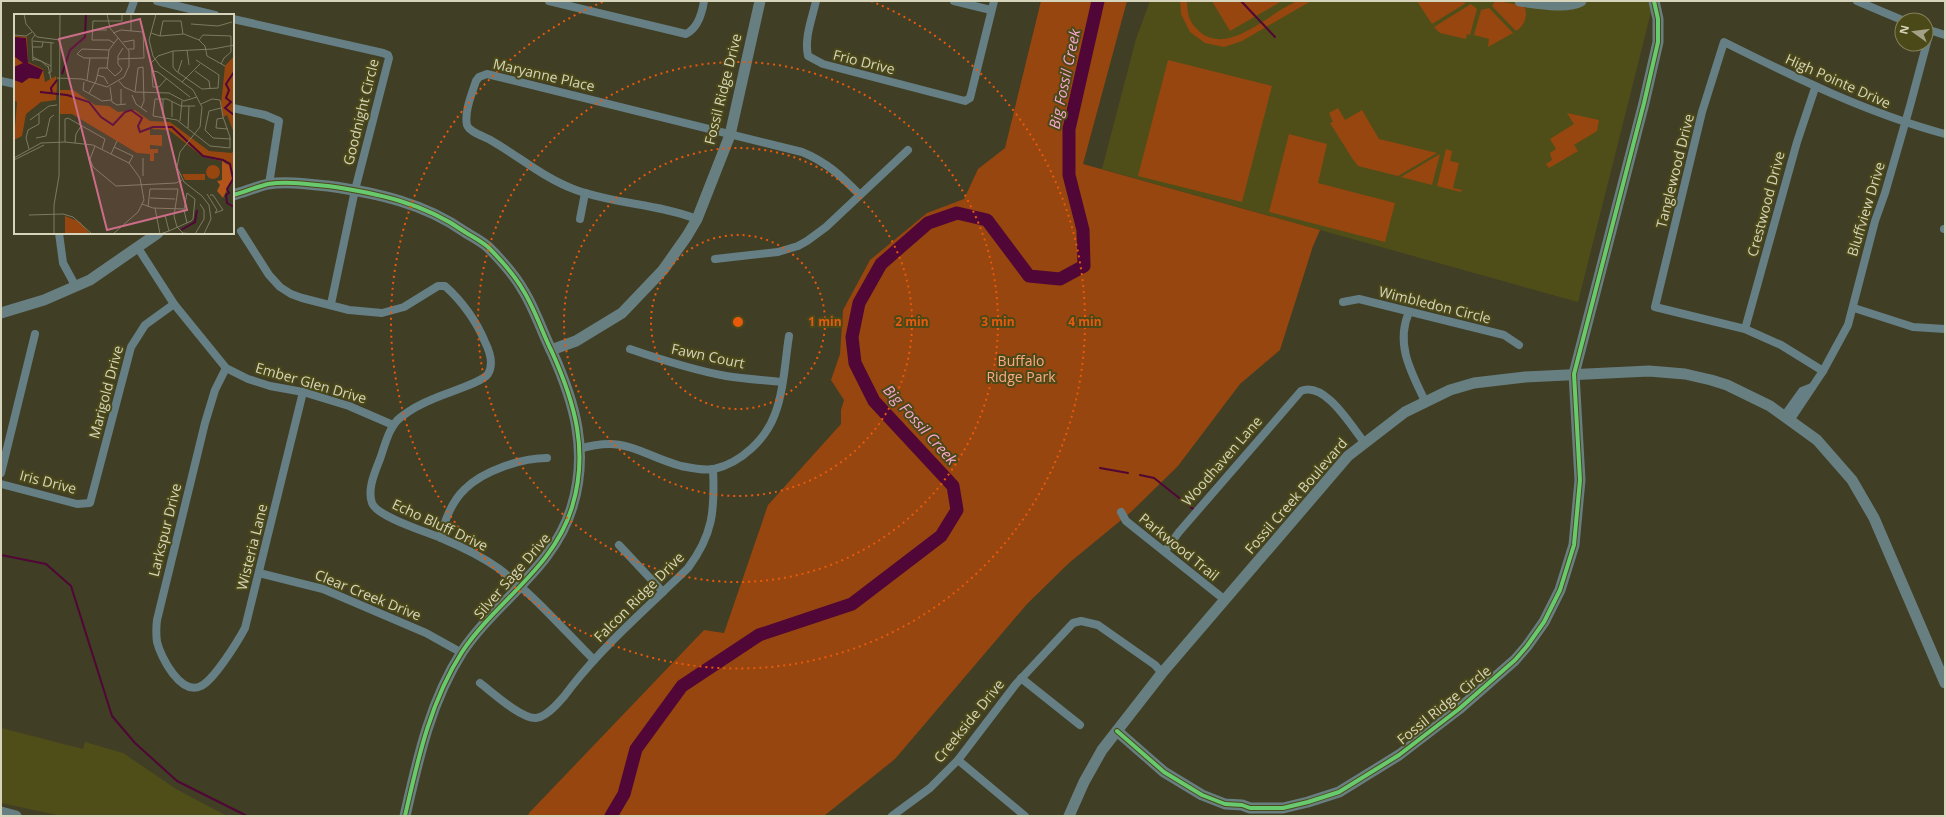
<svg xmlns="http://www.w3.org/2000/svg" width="1946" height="817" font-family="'Open Sans',sans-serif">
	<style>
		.built { fill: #504e18 }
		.green { fill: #96460e }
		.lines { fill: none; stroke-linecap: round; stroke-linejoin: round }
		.stream { stroke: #500636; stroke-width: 2 }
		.river { stroke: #500636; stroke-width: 13 }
		.street { stroke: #657f84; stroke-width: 8 }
		.secondary { stroke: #687f82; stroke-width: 11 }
		.cycleway-casing { stroke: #4c4919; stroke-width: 6 }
		.cycleway { stroke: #67ca6e; stroke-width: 4 }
		.ring { fill: none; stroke: #e8590c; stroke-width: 2; stroke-dasharray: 2 4 }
		.labels { text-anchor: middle; stroke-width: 4; stroke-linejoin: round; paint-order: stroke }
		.street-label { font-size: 14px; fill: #d6d5bc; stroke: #4c4919 }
		.park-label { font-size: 14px; fill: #fca982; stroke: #4c4919 }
		.water-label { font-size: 15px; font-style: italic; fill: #f9a7d3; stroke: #4c4919 }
		.inset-river { fill: none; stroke: #500636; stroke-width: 2 }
		.inset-road { fill: none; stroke: #7c7a61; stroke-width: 1 }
		.view { fill: #cb6d87; fill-opacity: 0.15; stroke: #cb6d87; stroke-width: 2 }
		.inset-edge { fill: none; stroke: #d6d5bc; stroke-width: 2 }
		.centre { fill: #e8590c; stroke: #4c4919; stroke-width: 2 }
		.ring-label { font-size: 12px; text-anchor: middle; font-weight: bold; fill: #e8590c; stroke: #4c4919; stroke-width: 4; stroke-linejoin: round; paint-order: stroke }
	</style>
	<rect width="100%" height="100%" fill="#403e25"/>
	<g class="built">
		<polygon points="1150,1 1644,1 1653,4 1578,302 1102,169 1136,39"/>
		<polygon points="1,728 83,749 85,742 123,753 176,789 227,816 62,816 1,803"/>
	</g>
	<g class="green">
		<polygon points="1041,1 1127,1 1083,164 1320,230 1313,246 1280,350 1240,384 1178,466 1131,512 1069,563 1027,604 895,759 824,816 528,816 529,813 704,630 724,633 768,505 841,424 841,410 844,400 831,380 840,354 843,310 870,260 927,213 964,199 978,169 1005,148"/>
		<path d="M1180,1H1187C1187,12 1189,22 1197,29C1225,59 1268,14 1295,2C1300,0 1306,1 1311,1L1242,41L1224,47L1205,43L1190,32L1181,14Z"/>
		<polygon points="1212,1 1282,1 1230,31"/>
		<polygon points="1417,1 1460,1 1466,3 1432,24"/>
		<path d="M1495,1L1522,5L1525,8C1528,16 1524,26 1516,31L1492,6Z"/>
		<polygon points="1471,4 1477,9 1470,35 1467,34 1466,39 1440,33 1434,27"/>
		<polygon points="1489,8 1513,33 1488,47 1489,39 1474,35 1481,10"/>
		<polygon points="1168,60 1272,86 1242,202 1138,176"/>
		<polygon points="1338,108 1345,120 1362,110 1379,139 1437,153 1398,176 1358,166 1352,158 1330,123 1333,122 1329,113"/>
		<polygon points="1567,113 1599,120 1597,131 1574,145 1578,151 1549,168 1546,164 1552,160 1550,153 1556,149 1550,139 1574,124"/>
		<polygon points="1289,134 1327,144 1318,183 1395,203 1385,242 1269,212"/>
		<polygon points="1446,149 1452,151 1450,161 1459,163 1453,188 1462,190 1461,192 1437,186"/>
		<polygon points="1440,154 1432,185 1401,177"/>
	</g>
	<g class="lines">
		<g class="stream">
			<polyline points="1241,1 1275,37"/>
			<polyline points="1100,468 1128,473"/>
			<polyline points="1140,475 1154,478 1193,509"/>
			<polyline points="1,555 46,564 71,586 112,716 135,743 177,781 247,816"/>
		</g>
		<polyline class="river" points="611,816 624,794 636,749 682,686 759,635 852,604 941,536 957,510 953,486 874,401 855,363 852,337 859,303 881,264 928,223 957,213 987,220 1029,276 1060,279 1084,266 1083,230 1069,175 1069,129 1098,1"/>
		<g class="street">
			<polyline points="157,1 215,15"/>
			<path d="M549,1L686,34C698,28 702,14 704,1"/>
			<path d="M816,1C812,19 804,38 808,56L823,64L965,101L970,98L994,1"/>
			<polyline points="954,1 991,10"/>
			<polyline points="1857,1 1902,20"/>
			<polyline points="129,15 134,1"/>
			<polyline points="233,19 383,53 388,55 389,58 355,190 331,304"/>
			<polyline points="1926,29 1945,35"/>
			<polyline points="1,81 15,84"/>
			<polyline points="233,108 265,115 279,121 269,184"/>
			<polyline points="580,219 585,193"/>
			<path d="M697,219C658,204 615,204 576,190C545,179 520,157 492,141C486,137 469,132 467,125C464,112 472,93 476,81L479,77L487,74L802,152C827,162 842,177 860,195"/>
			<polyline points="1944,229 1945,229"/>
			<path d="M241,231L269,275L280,287L291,294L302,298L349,310L382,313L404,307L438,286H445C462,301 477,322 485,342C490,352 494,364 488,374C482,383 445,393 433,399C423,403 410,410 401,417C389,426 385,445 380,459C375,472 367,489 372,503C377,517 427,532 441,538C460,546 481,556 498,568C533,594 563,629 594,660"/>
			<polyline points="59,233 63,263 76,287"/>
			<polyline points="138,248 174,304 226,368 248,379 270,386 303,392 349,406 393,425"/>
			<polyline points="715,259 778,252 798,246 807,241 826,227 908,150"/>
			<polyline points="1343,302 1359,299 1504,335 1519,345"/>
			<polyline points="1854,308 1913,327 1945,329"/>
			<path d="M1409,312C1395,344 1411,372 1425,401"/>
			<polyline points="1745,329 1797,142 1815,88"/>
			<path d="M630,349C662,360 693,370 726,376C744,379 763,380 782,382"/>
			<path d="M226,368L215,390L205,423L157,620C156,628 156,634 157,642C161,658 181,696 201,686C214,680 238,641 245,628L303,392"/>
			<path d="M1823,371L1781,345L1745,329L1655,307L1702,112L1724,42C1796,78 1867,113 1945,134"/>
			<polyline points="1788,416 1793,416 1823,371 1848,325 1875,221 1885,193 1910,106 1930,31"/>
			<polyline points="1786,418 1787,412 1802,391 1812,387"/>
			<path d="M579,449C627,435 638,454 681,466C691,468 704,471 714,469C741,463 766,439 775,414C784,390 785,361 789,336"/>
			<polyline points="1,473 35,334"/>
			<polyline points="1,484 77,504 90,503 131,347 145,325 174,304"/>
			<polyline points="1121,512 1126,521 1225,600"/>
			<path d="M441,538C444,521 452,501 465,489C483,471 521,458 547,458"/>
			<polyline points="619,545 663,592"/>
			<path d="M1165,551L1179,532L1301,391C1325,381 1351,426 1364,442"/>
			<polyline points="259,573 323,589 426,633 462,653"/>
			<polyline points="1021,678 1080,725"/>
			<path d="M480,683C492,692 521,719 536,718C548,717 565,696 572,686C606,643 648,607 688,568C713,535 715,510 713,469"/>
			<polyline points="958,760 1025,816"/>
			<polyline points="892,816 930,788 958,760 1016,684 1073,623 1081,621 1098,625 1155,665 1162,673"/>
		</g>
		<g class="secondary">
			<path d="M1520,1C1536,3 1567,9 1581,1"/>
			<path d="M233,195C244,192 256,187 268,184C287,181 308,184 328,186C377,193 424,203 465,232C473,237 481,241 488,247C499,258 515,276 523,290C535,309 542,332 552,352C575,403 589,452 572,507C554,568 496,601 462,652C430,702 418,759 405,816"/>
			<polyline points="1,313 44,300 90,280 158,233"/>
			<polyline points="551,350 576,341 622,313 663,270 687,236 697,219 730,135 760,1"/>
			<polyline points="1117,731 1164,772 1202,795 1225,804 1242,805 1250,808 1283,808 1308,802 1339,792 1399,755 1459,709 1515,660 1527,646 1544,622 1560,590 1574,545 1580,480 1574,374 1644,103 1658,42 1658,19 1654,1"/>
			<polyline points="1,812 16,816"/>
			<polyline points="1069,816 1084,782 1102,750 1162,673 1348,456 1405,412 1450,390 1474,383 1525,377 1649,371 1685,374 1711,380 1727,385 1770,406 1817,440 1852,480 1874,518 1945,683"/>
		</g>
		<defs>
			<g id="cycleway">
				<path d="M233,195C244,192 256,187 268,184C287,181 308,184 328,186C377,193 424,203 465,232C473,237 481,241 488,247C499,258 515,276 523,290C535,309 542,332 552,352C575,403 589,452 572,507C554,568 496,601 462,652C430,702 418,759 405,816"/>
				<polyline points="1117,731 1164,772 1202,795 1225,804 1242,805 1250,808 1283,808 1308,802 1339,792 1399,755 1459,709 1515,660 1527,646 1544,622 1560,590 1574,545 1580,480 1574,374 1644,103 1658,42 1658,19 1654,1"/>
			</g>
		</defs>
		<use href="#cycleway" class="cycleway-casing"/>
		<use href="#cycleway" class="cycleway"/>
	</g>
	<g class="ring">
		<circle cx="738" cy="322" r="87"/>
		<circle cx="738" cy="322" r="174"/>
		<circle cx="738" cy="322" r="260"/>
		<path d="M871 1A347 347 0 1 1 605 1"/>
	</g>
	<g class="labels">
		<g class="street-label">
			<text transform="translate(864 62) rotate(14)" y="5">Frio Drive</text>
			<text transform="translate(544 75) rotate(13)" y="5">Maryanne Place</text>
			<text transform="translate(1838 81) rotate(24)" y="5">High Pointe Drive</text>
			<text transform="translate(723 89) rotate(-76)" y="5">Fossil Ridge Drive</text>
			<text transform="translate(361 112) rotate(-76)" y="5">Goodnight Circle</text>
			<text transform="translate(1675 171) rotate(-76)" y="5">Tanglewood Drive</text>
			<text transform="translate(1766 204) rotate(-75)" y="5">Crestwood Drive</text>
			<text transform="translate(1866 209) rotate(-73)" y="5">Bluffview Drive</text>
			<text transform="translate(1435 305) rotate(14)" y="5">Wimbledon Circle</text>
			<text transform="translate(708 356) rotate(12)" y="5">Fawn Court</text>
			<text transform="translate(311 383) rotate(16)" y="5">Ember Glen Drive</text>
			<text transform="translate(106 392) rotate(-75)" y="5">Marigold Drive</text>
			<text transform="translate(1222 461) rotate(-49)" y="5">Woodhaven Lane</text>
			<text transform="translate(48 482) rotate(14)" y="5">Iris Drive</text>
			<text transform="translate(1296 496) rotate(-49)" y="5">Fossil Creek Boulevard</text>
			<text transform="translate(440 525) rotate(25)" y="5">Echo Bluff Drive</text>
			<text transform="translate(165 530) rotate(-76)" y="5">Larkspur Drive</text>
			<text transform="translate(252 547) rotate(-76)" y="5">Wisteria Lane</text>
			<text transform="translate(1179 547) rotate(39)" y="5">Parkwood Trail</text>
			<text transform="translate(512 576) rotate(-49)" y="5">Silver Sage Drive</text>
			<text transform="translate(368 595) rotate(22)" y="5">Clear Creek Drive</text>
			<text transform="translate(639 597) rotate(-45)" y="5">Falcon Ridge Drive</text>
			<text transform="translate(1444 705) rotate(-39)" y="5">Fossil Ridge Circle</text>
			<text transform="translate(969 721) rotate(-51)" y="5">Creekside Drive</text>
		</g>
		<g class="park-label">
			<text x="1021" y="366">Buffalo<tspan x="1021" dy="16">Ridge Park</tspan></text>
		</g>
		<g class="water-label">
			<text transform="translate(1065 79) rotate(-78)" y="5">Big Fossil Creek</text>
			<text transform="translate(920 425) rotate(48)" y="5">Big Fossil Creek</text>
		</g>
	</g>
	<g transform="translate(14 14)">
		<rect width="220" height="220" fill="#403e25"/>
		<path d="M0,22L13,23L14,48L29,55L31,68L42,62L43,72L42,86L27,88L12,100L8,122L0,126L3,88L0,86ZM220,42V119L213,101L209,103L207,90L211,52ZM46,76H59L81,91L95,92L104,98L121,96L136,107L156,108L195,137L218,139L220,136V159L212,148L189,143L155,116L136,115V121H148V132L136,131V135H144V139H140V147H136V140L123,139L58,100H46ZM192 158a7 7 0 1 1 14 0a7 7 0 1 1-14 0ZM168,160H191V166H171ZM51,202L66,208L76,220H51Z" fill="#96460e"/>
		<path d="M208,147L216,152L219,163L209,184L203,177L206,171L203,167L208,166Z" fill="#b35519"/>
		<path d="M0,23L12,24L14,49L29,56L25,65L15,64L8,69L0,66V53L9,49L1,43Z" fill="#500636"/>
		<path class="inset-river" d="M220,58L212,70L215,76L212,84L217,88L211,94L220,101M48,60L56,36L71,23L72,0M26,78L53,81L75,88L87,103L99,111L111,98L117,96L128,104L124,112L126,118L139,113H158L189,142L209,146L216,150L219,165L213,175L215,179L212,181L213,189L220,193M38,80L37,74L43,66M167,216L181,208L183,196"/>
		<path class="inset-road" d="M10,0L12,10L23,23L46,26M142,0L135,26L139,42L146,52L179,76L188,93L186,113L166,138L163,153L170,168L188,182L195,191L197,205L190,220M177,10L204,12L218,8M78,16H93M117,17V0M99,19L107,16L129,18L130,44L104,45M137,19L146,22L170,20L185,26L191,32L193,42L211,52M0,21L12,22L18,18M146,22L149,7H167L169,20M185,26L189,21L217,22V38L210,44L207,50M19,27L40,29M109,28L120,26V35H114M100,29L95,26H78L79,7H108V0M19,33H28L29,28M173,36L175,51M159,37V53L162,57L188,75L204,74L205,61L182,46M19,43L37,52M94,44H70L63,40L68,35L95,36M19,45L27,47L34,53M19,47L18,25L21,21M34,52L37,65M93,54L95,36L104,24M139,57L144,58L176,83M181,57L195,67L196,74M164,58L168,46M34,59L37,58V29M83,61L90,63L94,70M43,64L68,65L93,73L110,63L115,52V37L96,14L93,0M153,64L145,73H139L137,49L144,42L159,37L199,35L220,31M73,66L76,44M105,67L110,73L121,78L155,79L170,87L183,83M70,68L69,76L88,87L97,86M168,68L186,50M96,73L98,88L103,91L112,90M107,75V91M121,78L124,54L129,53L130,87L127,94M75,79L82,67L85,54H93L101,62L106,58L108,55L104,50V42L109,34M118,81L122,90L133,98M181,92H167L153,85H141L139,102L163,106L196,132L216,134V123L209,103L206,86L198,85L187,90M207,94L195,97L191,116L199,124L217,125M149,102V85M158,103V88M209,104L203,105L202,114L214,115M16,106L35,92L43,91M166,107L168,87M174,114L175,92M22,124L32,122L36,104L40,101M51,128V105L54,104L91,125L88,135M61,129L62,120L67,112M81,132L76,145L79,153L102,172L162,169L168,166M100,133L119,142L115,149M15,135L12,124L14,116L25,110V100M97,140L103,127M0,144L27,129L51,128L79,131L115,149L126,164L130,186L124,198L99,220M129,144V162M0,146L30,131M193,180L203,196L201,199L209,196L199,181H196M136,184L161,185M128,190L139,194L170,195M134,193L136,175H164L160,202L163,213L169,219L180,220M141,194L146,220M15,201L49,200L59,203L78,220M151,201L155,217M40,220V191L45,162L46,0M146,220L155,217L177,207L179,205L181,185L173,179L170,196L173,209M181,220L190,205V196L186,190"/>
		<path class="view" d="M126,5L173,196L93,216L45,25Z"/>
		<rect width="220" height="220" class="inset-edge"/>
	</g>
	<circle cx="738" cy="322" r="6" class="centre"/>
	<g class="ring-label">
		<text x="825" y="326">1 min</text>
		<text x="912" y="326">2 min</text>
		<text x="998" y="326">3 min</text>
		<text x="1085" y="326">4 min</text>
	</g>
	<rect width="1946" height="817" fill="none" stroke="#d6d5bc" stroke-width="4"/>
	<g transform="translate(1914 32) rotate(284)"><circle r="19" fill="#4c4919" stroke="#83815a"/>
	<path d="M0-3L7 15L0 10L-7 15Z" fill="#a2a087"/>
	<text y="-6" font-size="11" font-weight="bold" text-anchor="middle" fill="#d6d5bc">N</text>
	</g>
</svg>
